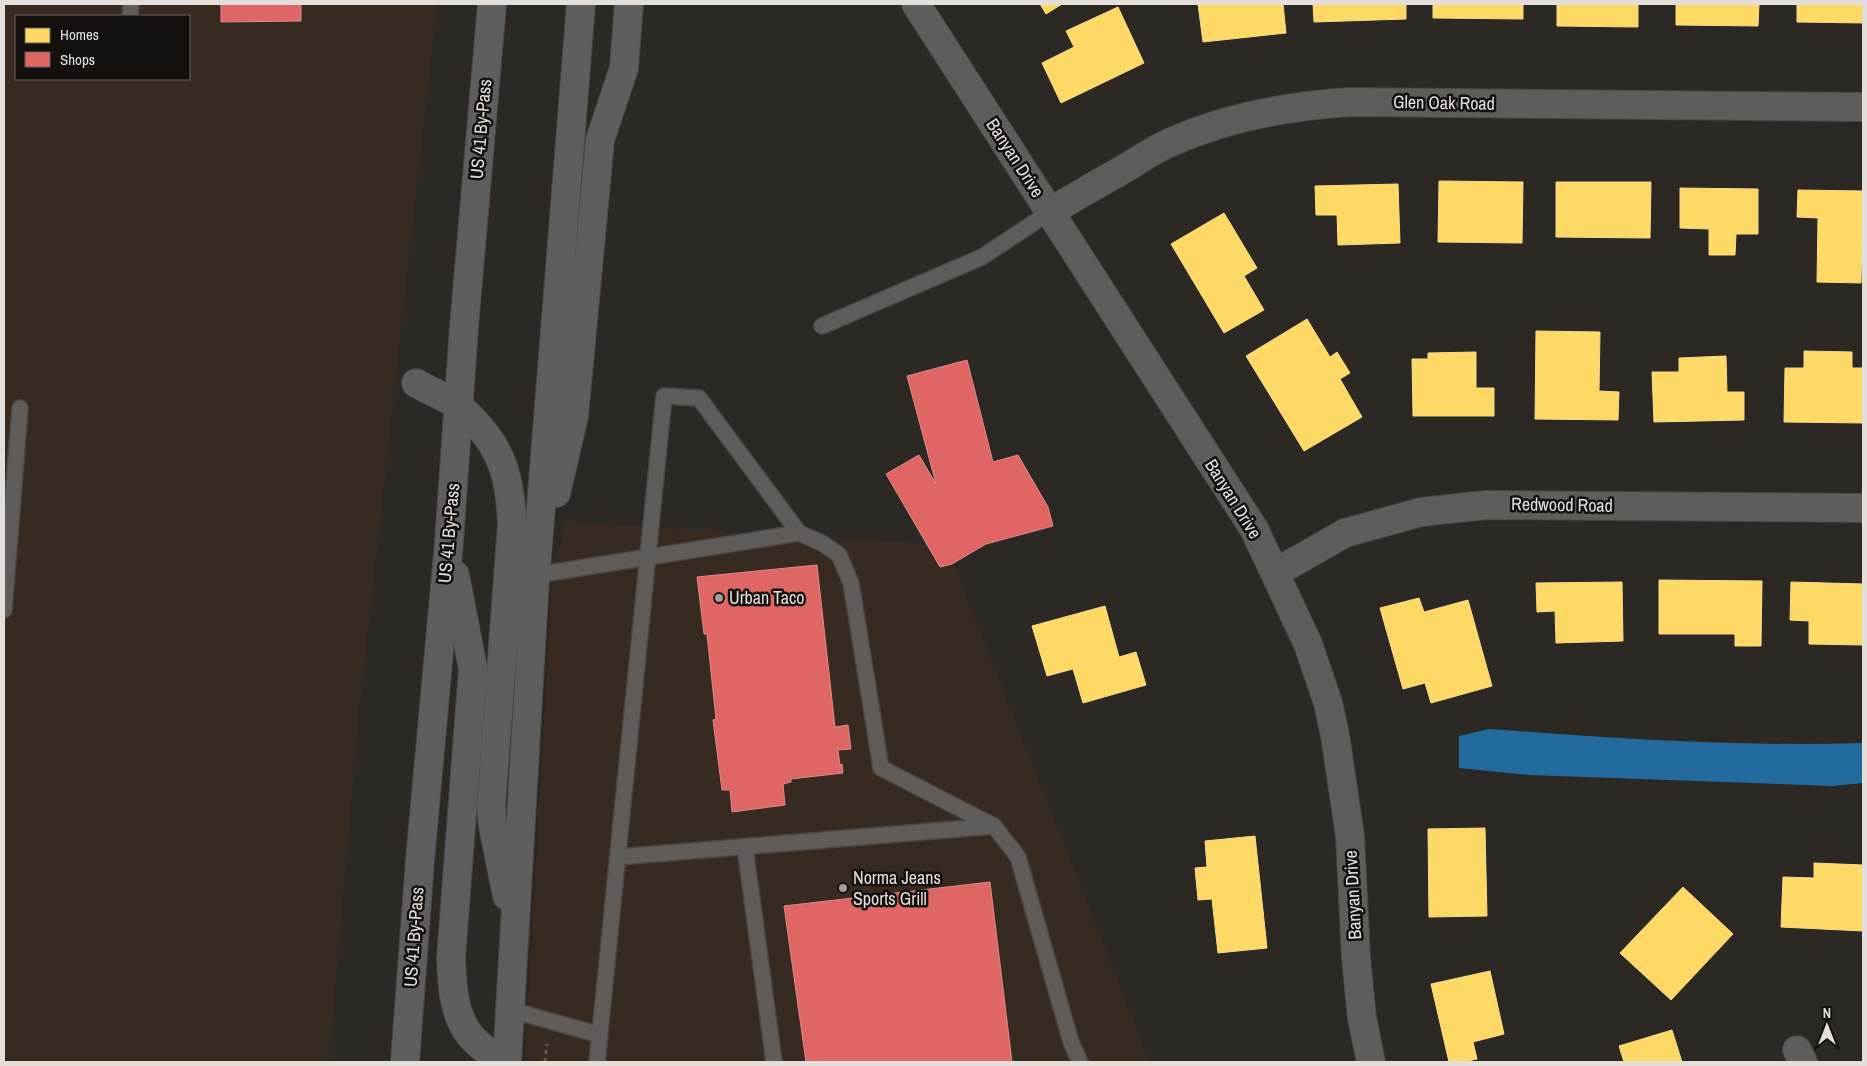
<svg xmlns="http://www.w3.org/2000/svg" width="1867" height="1066" font-family="'Archivo Narrow',sans-serif">
	<style>
		.built { fill: #372b21; fill-rule: evenodd }
		.water { fill: #236a9f }
		.homes { fill: #ffd966; stroke: #f7da89 }
		.shops { fill: #e06666; stroke: #e18a89 }
		.lines { fill: none; stroke-linecap: round; stroke-linejoin: round }
		.lane-casing { stroke: #4a4643; stroke-width: 18 }
		.street-casing { stroke: #4a4643; stroke-width: 30 }
		.primary-casing { stroke: #4a4643; stroke-width: 30 }
		.path { stroke: #5e5b58; stroke-width: 3; stroke-dasharray: 4 4; stroke-linecap: butt }
		.lane { stroke: #605c59; stroke-width: 15 }
		.street { stroke: #605c59; stroke-width: 28 }
		.primary { stroke: #5e5e5f; stroke-width: 28 }
		.poi-dot { fill: #a49e9a; stroke: #14100d; stroke-width: 2 }
		.labels { text-anchor: middle; stroke-width: 5; stroke-linejoin: round; paint-order: stroke }
		.street-label { font-size: 18px; fill: #e4deda; stroke: #14100d }
		.poi-label { font-size: 18px; fill: #e4deda; stroke: #14100d; text-anchor: start }
	</style>
	<rect width="100%" height="100%" fill="#2c2824"/>
	<g class="built">
		<path d="M4,4H437L358,721L329,1062H4ZM16,16H189V79H16Z"/>
		<polygon points="566,522 946,545 1150,1062 529,1062 530,1060 525,1056 531,950 535,949 532,933 551,595 552,578"/>
	</g>
	<path class="water" d="M1489,729C1613,738 1738,747 1863,743V783L1832,786L1529,775L1459,768V736Z"/>
	<g class="homes">
		<polygon points="1040,4 1062,4 1046,14"/>
		<polygon points="1198,4 1283,4 1286,33 1203,42"/>
		<polygon points="1313,4 1406,4 1406,19 1314,22"/>
		<polygon points="1433,4 1523,4 1523,19 1433,18"/>
		<polygon points="1557,4 1638,4 1638,27 1557,26"/>
		<polygon points="1676,4 1759,4 1758,26 1676,25"/>
		<polygon points="1797,4 1863,4 1863,23 1797,22"/>
		<polygon points="1118,7 1144,63 1061,103 1042,63 1074,47 1066,31"/>
		<polygon points="1439,181 1523,182 1522,243 1438,242"/>
		<polygon points="1556,182 1651,182 1650,238 1556,237"/>
		<polygon points="1398,184 1400,243 1338,245 1337,215 1316,215 1315,186"/>
		<polygon points="1680,188 1758,189 1758,234 1736,234 1735,255 1709,255 1709,229 1680,228"/>
		<polygon points="1798,190 1863,191 1863,241 1862,241 1861,283 1817,282 1818,218 1797,217"/>
		<polygon points="1224,213 1257,268 1244,276 1264,310 1224,333 1171,244"/>
		<polygon points="1307,319 1330,357 1337,352 1350,373 1340,379 1362,417 1304,451 1246,356"/>
		<polygon points="1536,331 1600,332 1599,391 1619,392 1618,420 1535,419"/>
		<polygon points="1804,351 1852,352 1852,368 1863,368 1863,423 1784,422 1785,368 1804,368"/>
		<polygon points="1476,352 1476,388 1494,388 1494,416 1413,416 1412,359 1428,359 1428,353"/>
		<polygon points="1726,356 1727,392 1744,392 1744,420 1654,422 1652,372 1679,372 1679,358"/>
		<polygon points="1659,580 1762,581 1761,646 1735,646 1735,634 1659,634"/>
		<polygon points="1622,582 1623,641 1556,643 1555,611 1537,612 1536,583"/>
		<polygon points="1791,582 1863,584 1863,645 1809,644 1809,621 1790,620"/>
		<polygon points="1419,598 1424,612 1468,600 1492,686 1431,703 1425,683 1403,689 1380,608"/>
		<polygon points="1105,606 1119,657 1136,652 1146,685 1083,703 1073,669 1047,676 1032,626"/>
		<polygon points="1485,828 1487,916 1429,917 1428,829"/>
		<polygon points="1255,836 1267,948 1218,953 1212,899 1198,900 1195,868 1207,867 1205,841"/>
		<polygon points="1814,863 1863,865 1863,931 1781,927 1783,877 1814,878"/>
		<polygon points="1683,887 1733,934 1671,1000 1620,953"/>
		<polygon points="1490,971 1504,1034 1473,1042 1477,1059 1463,1062 1449,1062 1431,984"/>
		<polygon points="1672,1030 1682,1062 1624,1062 1619,1046"/>
	</g>
	<g class="shops">
		<polygon points="221,4 301,4 301,21 221,22"/>
		<polygon points="967,360 993,462 1018,455 1048,507 1053,526 986,544 952,564 940,567 886,474 919,455 936,484 907,376"/>
		<polygon points="817,565 835,727 848,725 851,749 838,750 840,765 842,764 843,773 791,779 791,782 783,784 785,805 732,812 730,790 722,790 713,720 716,719 707,634 704,634 697,577"/>
		<polygon points="990,882 1012,1062 806,1062 784,906"/>
	</g>
	<g class="lines">
		<defs>
			<g id="lane">
				<polyline points="130,16 131,4"/>
				<polyline points="822,326 982,257 1050,212"/>
				<polyline points="536,575 799,533"/>
				<polyline points="4,610 20,408"/>
				<polyline points="745,847 774,1062"/>
				<polyline points="618,857 994,826"/>
				<polyline points="511,1010 600,1035"/>
				<polyline points="597,1062 664,396 699,398 799,533 822,543 839,555 851,583 881,768 994,826 1018,857 1071,1042 1080,1062"/>
			</g>
			<g id="street">
				<polyline points="916,4 1254,529 1308,644 1328,703 1335,735 1350,836 1356,958 1362,1018 1371,1062"/>
				<path d="M1050,212C1076,196 1103,181 1129,166C1142,158 1155,149 1169,143C1226,117 1288,106 1350,102L1863,107"/>
				<polyline points="1275,573 1345,533 1421,512 1486,505 1863,508"/>
				<polyline points="1797,1050 1803,1062"/>
			</g>
			<g id="primary">
				<path d="M416,383C429,391 444,396 457,405C463,409 469,416 474,421C504,452 510,481 512,523L491,807L493,826L507,896"/>
				<polyline points="556,493 574,416 600,140 624,68 629,4"/>
				<path d="M455,575L473,669L451,958C452,983 453,1013 469,1034C477,1045 491,1054 502,1062"/>
				<polyline points="405,1062 420,860 449,542 464,327 492,4"/>
				<polyline points="507,1062 534,594 581,4"/>
			</g>
		</defs>
		<use href="#lane" class="lane-casing"/>
		<use href="#street" class="street-casing"/>
		<use href="#primary" class="primary-casing"/>
		<polyline class="path" points="545,1062 547,1044"/>
		<use href="#lane" class="lane"/>
		<use href="#street" class="street"/>
		<use href="#primary" class="primary"/>
	</g>
	<g class="poi-dot">
		<circle cx="719" cy="598" r="5"/>
		<circle cx="843" cy="888" r="5"/>
	</g>
	<g class="labels">
		<g class="street-label">
			<text transform="translate(1444 103) rotate(1)" y="6">Glen Oak Road</text>
			<text transform="translate(481 129) rotate(-85)" y="6">US 41 By-Pass</text>
			<text transform="translate(1015 158) rotate(57)" y="6">Banyan Drive</text>
			<text transform="translate(1233 499) rotate(58)" y="6">Banyan Drive</text>
			<text transform="translate(1562 505) rotate(1)" y="6">Redwood Road</text>
			<text transform="translate(449 533) rotate(-85)" y="6">US 41 By-Pass</text>
			<text transform="translate(1353 895) rotate(-93)" y="6">Banyan Drive</text>
			<text transform="translate(414 937) rotate(-86)" y="6">US 41 By-Pass</text>
		</g>
		<g class="poi-label">
			<text x="729" y="604">Urban Taco</text>
			<text x="853" y="884">Norma Jeans<tspan x="853" dy="21">Sports Grill</tspan></text>
		</g>
	</g>
	<rect width="1867" height="1066" fill="none" stroke="#e4deda" stroke-width="10"/>
	<rect x="15" y="15" width="175" height="65" fill="#14100d" stroke="#67625f"/>
	<rect x="25" y="28" width="25" height="15" fill="#ffd966" stroke="#67625f"/>
	<text x="60" y="40" font-size="15" fill="#e4deda">Homes</text>
	<rect x="25" y="52" width="25" height="15" fill="#e06666" stroke="#67625f"/>
	<text x="60" y="65" font-size="15" fill="#e4deda">Shops</text>
	<g transform="translate(1827 1026)" stroke="#14100d" stroke-width="4" paint-order="stroke">
	<path d="M0-4L9 19L0 12L-9 19Z" fill="#e4deda"/>
	<text y="-8" font-size="14" font-weight="bold" text-anchor="middle" fill="#e4deda">N</text>
	</g>
</svg>
